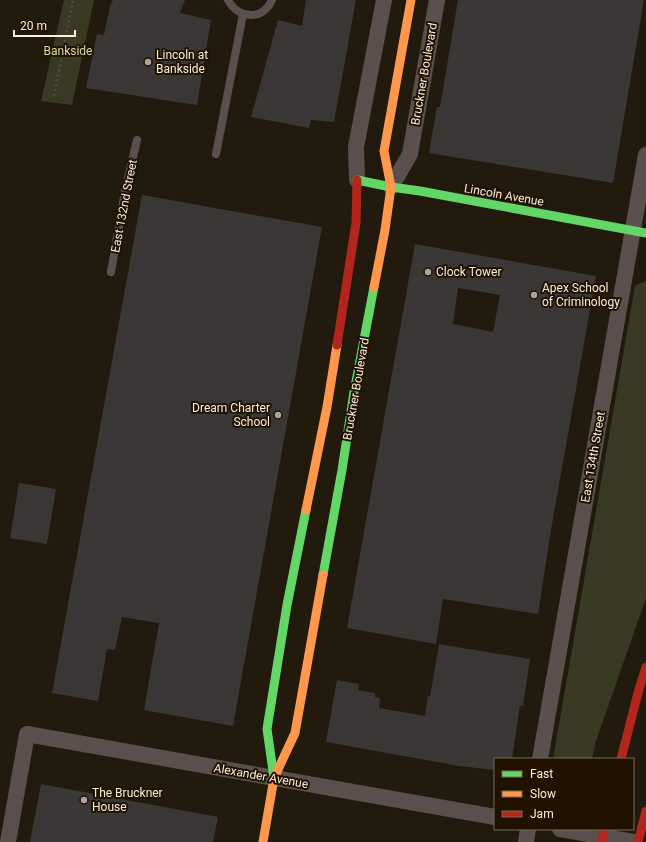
<svg xmlns="http://www.w3.org/2000/svg" width="646" height="842" font-family="Roboto,sans-serif">
	<style>
		.green { fill: #3a3a24 }
		.building { fill: #3b3736; fill-rule: evenodd }
		.lines { fill: none; stroke-linecap: round; stroke-linejoin: round }
		.path { stroke: #544b48; stroke-width: 2.5; stroke-dasharray: 2 3; stroke-linecap: butt }
		.lane { stroke: #5b504e; stroke-width: 8 }
		.street { stroke: #5b504e; stroke-width: 16 }
		.fast { stroke: #63d668; stroke-width: 9 }
		.slow { stroke: #ff974d; stroke-width: 9 }
		.jam { stroke: #b3261e; stroke-width: 9 }
		.jam-bridge { stroke: #b3261e; stroke-width: 9 }
		.poi-dot { fill: #aea497; stroke: #211200; stroke-width: 1.5 }
		.labels { text-anchor: middle; stroke-width: 4; stroke-linejoin: round; paint-order: stroke }
		.park-label { font-size: 12px; fill: #d8dca4; stroke: #211200 }
		.poi-label { font-size: 12px; fill: #f9eee1; stroke: #211200; text-anchor: start }
		.street-label { font-size: 12px; fill: #f9eee1; stroke: #211200 }
	</style>
	<rect width="100%" height="100%" fill="#221a0d"/>
	<g class="green">
		<polygon points="64,0 94,0 72,105 41,101"/>
		<polygon points="645,281 646,281 646,598 596,741 592,759 553,759 635,286"/>
	</g>
	<g class="building">
		<polygon points="113,0 185,0 180,13 211,20 197,105 86,88 97,34 104,35 110,6"/>
		<polygon points="306,0 356,0 334,122 311,120 309,128 251,117 278,20 302,26"/>
		<polygon points="458,0 644,0 613,183 429,153 437,107 440,107"/>
		<polygon points="142,195 322,227 233,726 144,710 159,623 122,617 115,650 107,649 98,701 52,693"/>
		<path d="M415,244L596,276L551,530L538,614L443,599L436,644L347,628ZM458,288L500,295L493,332L453,324Z"/>
		<polygon points="19,483 56,489 47,544 10,538"/>
		<polygon points="439,644 530,659 523,706 520,705 512,759 495,759 495,770 459,766 326,742 337,680 359,684 358,690 375,693 375,697 380,698 379,708 425,716 428,696 430,697"/>
		<polygon points="41,784 218,817 213,842 30,842"/>
	</g>
	<g class="lines">
		<polyline class="path" points="54,96 73,0"/>
		<g class="lane">
			<path d="M228,0C238,19 263,21 272,0"/>
			<polyline points="216,154 243,14"/>
			<polyline points="111,272 125,191 137,140"/>
		</g>
		<g class="street">
			<polyline points="357,180 356,147 384,0"/>
			<polyline points="391,187 410,154 437,0"/>
			<polyline points="540,759 646,155"/>
			<polyline points="560,829 634,842"/>
			<polyline points="8,842 27,734 495,817"/>
			<polyline points="526,842 528,829"/>
		</g>
		<g class="fast">
			<polyline points="357,180 391,187 420,191 646,233"/>
			<polyline points="323,575 342,470 354,392 374,287"/>
			<polyline points="274,778 267,729 287,605 306,510"/>
		</g>
		<g class="slow">
			<polyline points="374,287 385,230 391,187 384,151 411,0"/>
			<polyline points="306,510 327,407 337,345"/>
			<polyline points="263,842 274,778 295,733 323,575"/>
		</g>
		<g class="jam">
			<polyline points="337,345 356,223 357,180"/>
			<polyline points="621,759 639,689 646,667"/>
			<polyline points="638,842 646,811"/>
		</g>
		<polyline class="jam-bridge" points="602,842 604,829"/>
	</g>
	<g class="poi-dot">
		<circle cx="148" cy="62" r="4"/>
		<circle cx="428" cy="272" r="4"/>
		<circle cx="534" cy="295" r="4"/>
		<circle cx="278" cy="415" r="4"/>
		<circle cx="84" cy="800" r="4"/>
	</g>
	<g class="labels">
		<g class="park-label">
			<text x="68" y="55">Bankside</text>
		</g>
		<g class="poi-label">
			<text x="156" y="59">Lincoln at<tspan x="156" dy="14">Bankside</tspan></text>
			<text x="436" y="276">Clock Tower</text>
			<text x="542" y="292">Apex School<tspan x="542" dy="14">of Criminology</tspan></text>
			<text x="270" y="412" text-anchor="end">Dream Charter<tspan x="270" dy="14">School</tspan></text>
			<text x="92" y="797">The Bruckner<tspan x="92" dy="14">House</tspan></text>
		</g>
		<g class="street-label">
			<text transform="translate(424 74) rotate(-80)" y="4">Bruckner Boulevard</text>
			<text transform="translate(504 195) rotate(10)" y="4">Lincoln Avenue</text>
			<text transform="translate(124 206) rotate(-79)" y="4">East 132nd Street</text>
			<text transform="translate(356 389) rotate(-80)" y="4">Bruckner Boulevard</text>
			<text transform="translate(593 457) rotate(-80)" y="4">East 134th Street</text>
			<text transform="translate(261 776) rotate(10)" y="4">Alexander Avenue</text>
		</g>
	</g>
	<rect x="494" y="758" width="140" height="72" fill="#211200" stroke="#776a5a"/>
	<rect x="502" y="771" width="20" height="6" fill="#63d668" stroke="#776a5a"/>
	<text x="530" y="778" font-size="12" fill="#f9eee1">Fast</text>
	<rect x="502" y="791" width="20" height="6" fill="#ff974d" stroke="#776a5a"/>
	<text x="530" y="798" font-size="12" fill="#f9eee1">Slow</text>
	<rect x="502" y="811" width="20" height="6" fill="#b3261e" stroke="#776a5a"/>
	<text x="530" y="818" font-size="12" fill="#f9eee1">Jam</text>
	<path d="M14 30v6h61v-6" fill="none" stroke="#f9eee1" stroke-width="2"/>
	<text x="20" y="30" font-size="12" fill="#f9eee1" stroke="#211200" stroke-width="3" paint-order="stroke">20 m</text>
</svg>
